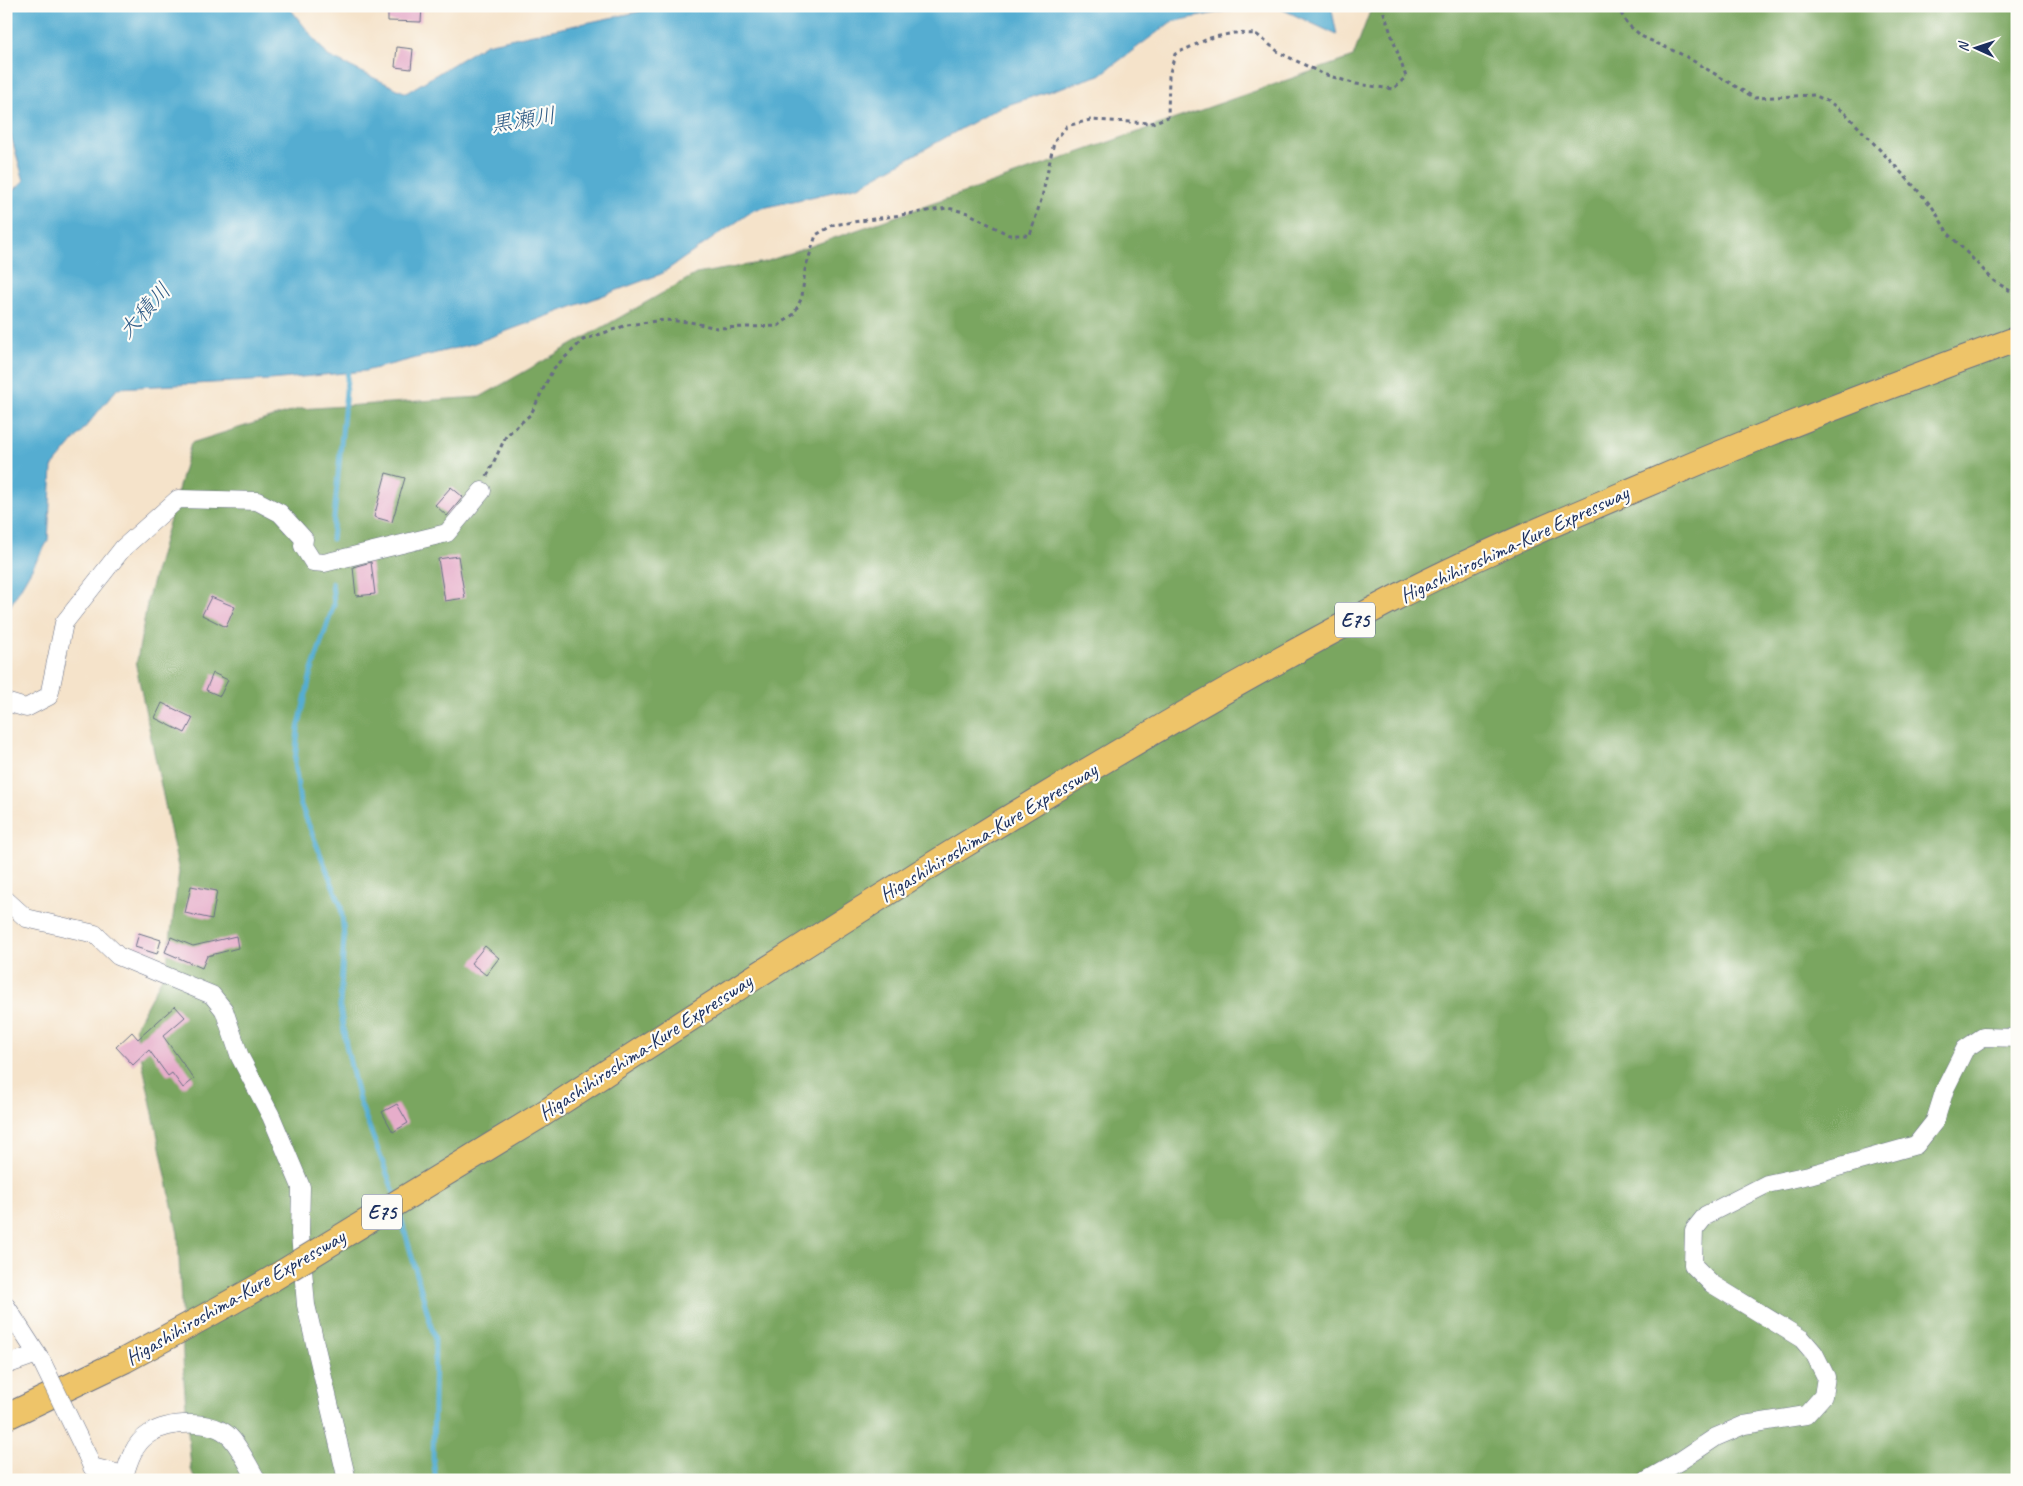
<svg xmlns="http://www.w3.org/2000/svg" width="2023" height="1486" font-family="Caveat,'Klee One',sans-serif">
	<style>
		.forest { fill: #7aa660; stroke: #4a6a5f }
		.water { fill: #54add1; stroke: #386e98 }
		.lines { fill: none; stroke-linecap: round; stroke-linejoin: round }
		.stream { stroke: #54add1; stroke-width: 5 }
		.building { fill: #e6adca }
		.minor-casing { stroke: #676e84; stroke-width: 19 }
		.highway-casing { stroke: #676e84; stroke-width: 27 }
		.path { stroke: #676e84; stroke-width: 3; stroke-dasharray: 4 4; stroke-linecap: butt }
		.minor { stroke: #fff; stroke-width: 18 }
		.highway { stroke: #eec469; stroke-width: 25 }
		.minor-bridge-casing { stroke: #676e84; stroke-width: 19; stroke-linecap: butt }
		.highway-bridge-casing { stroke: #676e84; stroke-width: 27; stroke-linecap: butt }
		.minor-bridge { stroke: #fff; stroke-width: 18 }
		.highway-bridge { stroke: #eec469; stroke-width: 25 }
		.labels { text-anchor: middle; stroke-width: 4.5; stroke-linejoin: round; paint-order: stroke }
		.shield { fill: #fdfcf7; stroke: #5f6c8c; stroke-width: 1 }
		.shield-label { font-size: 20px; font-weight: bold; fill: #1b2f5e }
		.street-label { font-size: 21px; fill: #1b2f5e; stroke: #fdfcf7 }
		.water-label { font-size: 22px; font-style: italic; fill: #2f5b86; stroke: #fdfcf7 }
	</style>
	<rect width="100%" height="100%" fill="#fdfcf7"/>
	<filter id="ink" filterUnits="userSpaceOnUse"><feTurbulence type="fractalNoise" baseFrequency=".02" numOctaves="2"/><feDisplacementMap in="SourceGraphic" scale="10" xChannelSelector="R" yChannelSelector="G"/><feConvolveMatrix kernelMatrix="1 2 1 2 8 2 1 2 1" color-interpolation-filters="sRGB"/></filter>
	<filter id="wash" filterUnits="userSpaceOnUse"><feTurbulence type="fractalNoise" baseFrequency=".0096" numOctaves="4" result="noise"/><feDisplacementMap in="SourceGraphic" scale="20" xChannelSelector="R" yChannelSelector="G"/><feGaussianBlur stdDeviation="1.12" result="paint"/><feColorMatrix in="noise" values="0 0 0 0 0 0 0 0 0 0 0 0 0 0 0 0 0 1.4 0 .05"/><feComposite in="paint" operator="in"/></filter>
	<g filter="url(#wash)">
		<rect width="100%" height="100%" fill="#f5e3ca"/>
		<polygon class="forest" points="1372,6 2017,6 2017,1480 195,1480 191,1469 184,1381 178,1234 135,1027 166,970 179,872 136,666 148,598 191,443 299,409 480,397 696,274 765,262 1353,57"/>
		<g class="water">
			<polygon points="14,6 288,6 328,56 406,93 486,44 666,6 1251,6 1171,22 1100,75 998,108 859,186 754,210 661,274 472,344 365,371 270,380 118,388 52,467 48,541 6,613 6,197 24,181 6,119 6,50"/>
			<polygon points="1275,6 1331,6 1337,35"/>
		</g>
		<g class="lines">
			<g class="stream">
				<polyline points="332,539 348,370 346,366"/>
				<polyline points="332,583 334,604 311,673 298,729 295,763 300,803 341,906 344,936 340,1006 346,1045 359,1100 395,1195"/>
				<polyline points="399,1210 435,1340 433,1458 436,1480"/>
			</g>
		</g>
		<g id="blocks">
			<g class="building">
				<polygon points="388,6 422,6 421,22 388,21"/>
				<polygon points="397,47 413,49 411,69 395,67"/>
				<polygon points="386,473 405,478 392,522 374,517"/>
				<polygon points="451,487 463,497 447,516 435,505"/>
				<polygon points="458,556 465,598 445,601 438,559"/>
				<polygon points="371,562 375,594 356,596 353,567"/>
				<polygon points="211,597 235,607 226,627 202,615"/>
				<polygon points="213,673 228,680 220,696 206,690"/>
				<polygon points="162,703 193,718 185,733 155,718"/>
				<polygon points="191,886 217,891 212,919 185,913"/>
				<polygon points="139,933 161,940 157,954 135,947"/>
				<polygon points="236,936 238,948 207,956 202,968 165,952 171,937 193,946"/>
				<polygon points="485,946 499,958 486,975 471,963"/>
				<polygon points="175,1006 185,1017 163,1036 194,1079 183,1088 172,1073 168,1076 149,1050 133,1065 116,1047 132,1032 138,1039"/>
				<polygon points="397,1104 408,1123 393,1132 382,1112"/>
			</g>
		</g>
	</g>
	<g filter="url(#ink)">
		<use href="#blocks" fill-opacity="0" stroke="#676e84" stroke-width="1"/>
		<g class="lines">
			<defs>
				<g id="minor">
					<polyline points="6,702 26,708 49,696 64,623 123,548 178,499 257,501 280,513 304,539 303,546 313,562 324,563 447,533 482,491"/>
					<polyline points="6,900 26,918 95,934 118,956 212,995 224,1010 240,1057 271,1116 301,1187 300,1234 306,1305 347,1480"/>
					<polyline points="6,1306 42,1362"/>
					<polyline points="6,1365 37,1354"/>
					<polyline points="87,1455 92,1467 124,1475"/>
					<path d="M123,1480C128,1463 133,1444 149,1434C169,1421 213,1419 230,1437C240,1447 249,1467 257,1480"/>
					<polyline points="1647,1480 1680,1461 1716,1437 1744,1425 1806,1415 1823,1396 1826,1377 1814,1353 1802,1339 1712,1284 1693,1265 1694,1230 1706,1215 1767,1184 1809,1175 1916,1145 1935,1121 1945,1089 1965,1049 1983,1037 2017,1038"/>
				</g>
				<g id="highway">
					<path d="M538,1117C818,935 1099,753 1395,598C1472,558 1553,524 1633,490C1759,436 1887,386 2017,339"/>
					<polyline points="6,1417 125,1360 226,1305"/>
				</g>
			</defs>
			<use href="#minor" class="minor-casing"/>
			<use href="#highway" class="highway-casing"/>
			<g class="path">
				<polyline points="1617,6 1627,24 1643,37 1685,56 1755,98 1814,95 1831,103 1847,115 1912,184 1933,208 1948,233 1994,281 2017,295"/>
				<polyline points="487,476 506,436 531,414 553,369 583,340 627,325 664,320 690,322 717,328 778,326 794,314 802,297 805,270 816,235 833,225 948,208 968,213 1009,235 1030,235 1042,197 1054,142 1067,126 1090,120 1152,123 1168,117 1169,76 1175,54 1210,38 1234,33 1256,34 1280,53 1323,74 1356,84 1393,89 1406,77 1384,13 1384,6"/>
			</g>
			<use href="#minor" class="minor"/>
			<use href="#highway" class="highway"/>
			<defs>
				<polyline id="minor-bridge" points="42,1362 87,1455"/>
				<polyline id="highway-bridge" points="226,1305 267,1282 538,1117"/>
			</defs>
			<use href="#minor-bridge" class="minor-bridge-casing"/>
			<use href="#highway-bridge" class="highway-bridge-casing"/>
			<use href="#minor-bridge" class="minor-bridge"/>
			<use href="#highway-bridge" class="highway-bridge"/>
		</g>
	</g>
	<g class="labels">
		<g class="shield">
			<rect x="1335" y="602.5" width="40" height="35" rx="4"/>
			<rect x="362" y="1194.5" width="40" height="35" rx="4"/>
		</g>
		<g class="shield-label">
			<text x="1355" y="627">E75</text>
			<text x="382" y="1219">E75</text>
		</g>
		<g class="street-label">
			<text transform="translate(1514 544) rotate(-25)" y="7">Higashihiroshima-Kure Expressway</text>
			<text transform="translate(988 832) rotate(-31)" y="7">Higashihiroshima-Kure Expressway</text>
			<text transform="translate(645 1047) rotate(-33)" y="7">Higashihiroshima-Kure Expressway</text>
			<text transform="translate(235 1297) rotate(-30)" y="7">Higashihiroshima-Kure Expressway</text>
		</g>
		<g class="water-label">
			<text transform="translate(523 119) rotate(-9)" y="8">黒瀬川</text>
			<text transform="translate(144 310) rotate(-48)" y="8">大積川</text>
		</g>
	</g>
	<rect width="2023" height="1486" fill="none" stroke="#fdfcf7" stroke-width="25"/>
	<g transform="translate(1976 48) rotate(273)" stroke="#fdfcf7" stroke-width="4" paint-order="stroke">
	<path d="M0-4L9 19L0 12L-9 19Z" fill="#1b2f5e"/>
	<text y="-8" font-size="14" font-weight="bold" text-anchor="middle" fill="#1b2f5e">N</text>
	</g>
</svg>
